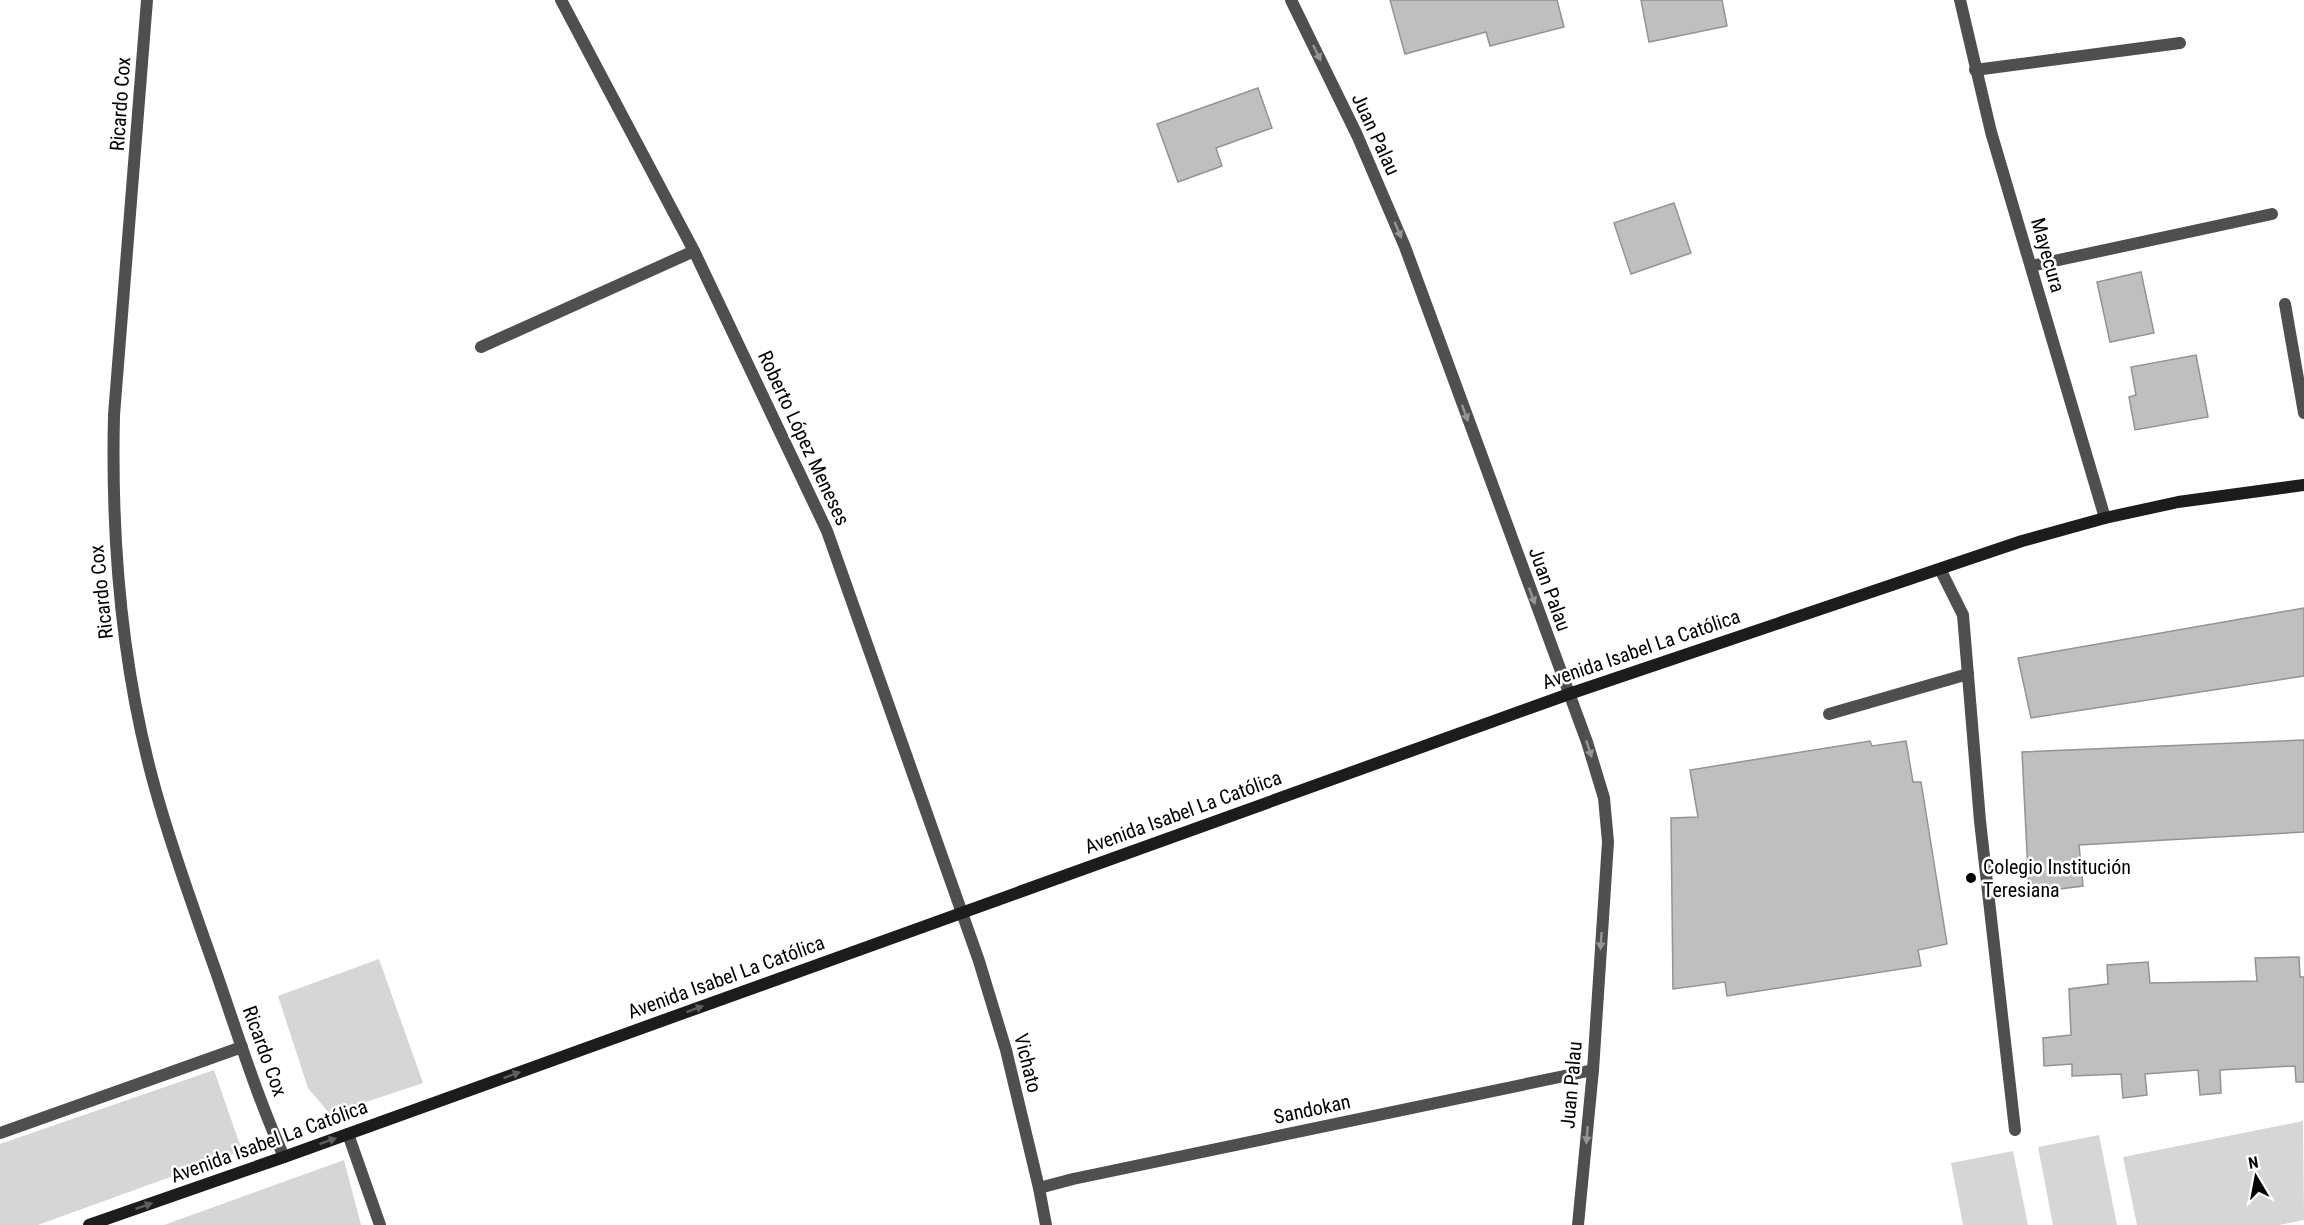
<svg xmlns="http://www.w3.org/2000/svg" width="2304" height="1225" font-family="'Roboto Condensed',sans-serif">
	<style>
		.green { fill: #d6d6d6 }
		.building { fill: #bfbfbf; stroke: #939393; stroke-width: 1.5 }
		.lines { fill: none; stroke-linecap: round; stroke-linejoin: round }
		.lane { stroke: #4f4f4f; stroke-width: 12 }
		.street { stroke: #4f4f4f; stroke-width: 12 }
		.secondary { stroke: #1c1c1c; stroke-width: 12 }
		.oneway { fill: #959595 }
		.oneway2 { fill: #606060 }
		.poi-dot { fill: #000; stroke: #fff; stroke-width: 2 }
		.labels { text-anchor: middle; stroke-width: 5; stroke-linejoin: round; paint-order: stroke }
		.street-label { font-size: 20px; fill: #000; stroke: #fff }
		.poi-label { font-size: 20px; fill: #000; stroke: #fff; text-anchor: start }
	</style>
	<rect width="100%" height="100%" fill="#fff"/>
	<g class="green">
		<polygon points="379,959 423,1083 330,1114 308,1088 278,996"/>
		<polygon points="214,1070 242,1151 38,1225 0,1225 0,1144"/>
		<polygon points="2303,1121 2304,1220 2279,1225 2137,1225 2123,1157"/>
		<polygon points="2099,1135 2117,1225 2053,1225 2038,1147"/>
		<polygon points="2013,1151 2028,1225 1963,1225 1951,1163"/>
		<polygon points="344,1160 361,1225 164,1225"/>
	</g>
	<g class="building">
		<polygon points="1390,0 1557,0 1564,27 1490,46 1486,32 1405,54"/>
		<polygon points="1641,0 1722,0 1727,26 1649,42"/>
		<polygon points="1258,88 1272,128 1216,148 1222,166 1178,182 1157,124"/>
		<polygon points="1674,203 1691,253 1631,274 1614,223"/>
		<polygon points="2141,272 2154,333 2110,342 2097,282"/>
		<polygon points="2196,355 2208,417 2135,430 2129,397 2136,395 2131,367"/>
		<polygon points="2304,608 2304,676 2031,718 2018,658"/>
		<polygon points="2304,740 2304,832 2079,845 2083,886 2029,893 2022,752"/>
		<polygon points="1870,741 1872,746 1906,741 1913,782 1921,782 1947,944 1918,950 1921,966 1727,996 1725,982 1673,989 1671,818 1698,817 1690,770"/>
		<polygon points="2299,957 2300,977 2304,977 2304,1082 2296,1082 2295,1066 2220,1070 2221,1093 2200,1095 2198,1070 2145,1074 2147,1095 2123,1098 2121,1074 2072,1076 2072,1064 2044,1066 2043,1038 2071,1035 2069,989 2108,984 2107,965 2148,962 2150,983 2257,981 2255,958"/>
	</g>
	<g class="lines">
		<g class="lane">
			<polyline points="1975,70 2180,43"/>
			<polyline points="2031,266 2272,214"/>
			<polyline points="2285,304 2304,413"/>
			<polyline points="1940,569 1963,615 1980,821 2015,1130"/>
			<polyline points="1829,714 1968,674"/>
		</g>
		<g class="street">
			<path d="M147,0L114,415C111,541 121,666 155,788C172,850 194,909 215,969C237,1032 257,1097 284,1157"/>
			<polyline points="561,0 694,251 827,531 979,961 1006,1050 1039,1188 1046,1225"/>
			<polyline points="1291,0 1357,135 1405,247 1587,742 1604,798 1608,842 1593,1070 1578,1225"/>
			<polyline points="1960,0 1991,132 2105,518"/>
			<polyline points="481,347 694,251"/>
			<polyline points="0,1133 242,1047"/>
			<polyline points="348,1134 380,1225"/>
			<polyline points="1039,1188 1073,1179 1593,1070"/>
		</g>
		<polyline class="secondary" points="89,1225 284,1157 1569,694 2022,541 2105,518 2178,502 2304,485"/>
	</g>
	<defs><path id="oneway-solid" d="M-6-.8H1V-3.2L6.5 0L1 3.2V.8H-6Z" transform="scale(1.5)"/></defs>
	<g class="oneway">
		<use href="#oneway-solid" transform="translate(1317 53) rotate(64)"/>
		<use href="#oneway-solid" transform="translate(1398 230) rotate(67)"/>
		<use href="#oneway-solid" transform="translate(1465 413) rotate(70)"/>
		<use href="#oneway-solid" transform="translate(1532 596) rotate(70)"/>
		<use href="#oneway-solid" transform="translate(1589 749) rotate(72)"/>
		<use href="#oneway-solid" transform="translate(1601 941) rotate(94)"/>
		<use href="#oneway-solid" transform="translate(1587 1135) rotate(95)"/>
	</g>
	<g class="oneway2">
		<use href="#oneway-solid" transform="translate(695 1009) rotate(-20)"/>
		<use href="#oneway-solid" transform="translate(512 1075) rotate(-20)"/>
		<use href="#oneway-solid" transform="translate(328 1141) rotate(-20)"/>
		<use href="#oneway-solid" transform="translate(144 1206) rotate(-19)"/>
	</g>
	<circle class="poi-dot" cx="1971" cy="878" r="6"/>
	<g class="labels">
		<g class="street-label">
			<text transform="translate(120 104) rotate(-86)" y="7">Ricardo Cox</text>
			<text transform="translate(1376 134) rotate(65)" y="7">Juan Palau</text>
			<text transform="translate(2048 255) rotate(74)" y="7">Mayecura</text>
			<text transform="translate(804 438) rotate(65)" y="7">Roberto López Meneses</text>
			<text transform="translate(1550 589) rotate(70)" y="7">Juan Palau</text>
			<text transform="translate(101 592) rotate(-96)" y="7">Ricardo Cox</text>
			<text transform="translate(1641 649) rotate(-19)" y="7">Avenida Isabel La Católica</text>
			<text transform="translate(1183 812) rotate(-20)" y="7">Avenida Isabel La Católica</text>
			<text transform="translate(726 977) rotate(-20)" y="7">Avenida Isabel La Católica</text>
			<text transform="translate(265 1051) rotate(70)" y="7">Ricardo Cox</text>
			<text transform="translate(1028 1063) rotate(76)" y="7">Vichato</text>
			<text transform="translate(1571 1085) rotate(-85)" y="7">Juan Palau</text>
			<text transform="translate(1312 1109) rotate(-12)" y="7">Sandokan</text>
			<text transform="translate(269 1141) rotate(-20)" y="7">Avenida Isabel La Católica</text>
		</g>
		<g class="poi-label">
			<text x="1983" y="874">Colegio Institución<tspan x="1983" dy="23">Teresiana</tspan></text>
		</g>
	</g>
	<g transform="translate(2256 1177) rotate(350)" stroke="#ffffff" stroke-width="4.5" paint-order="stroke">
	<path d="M0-4.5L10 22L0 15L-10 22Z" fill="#000000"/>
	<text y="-9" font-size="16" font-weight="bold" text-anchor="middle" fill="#000000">N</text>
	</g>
</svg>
